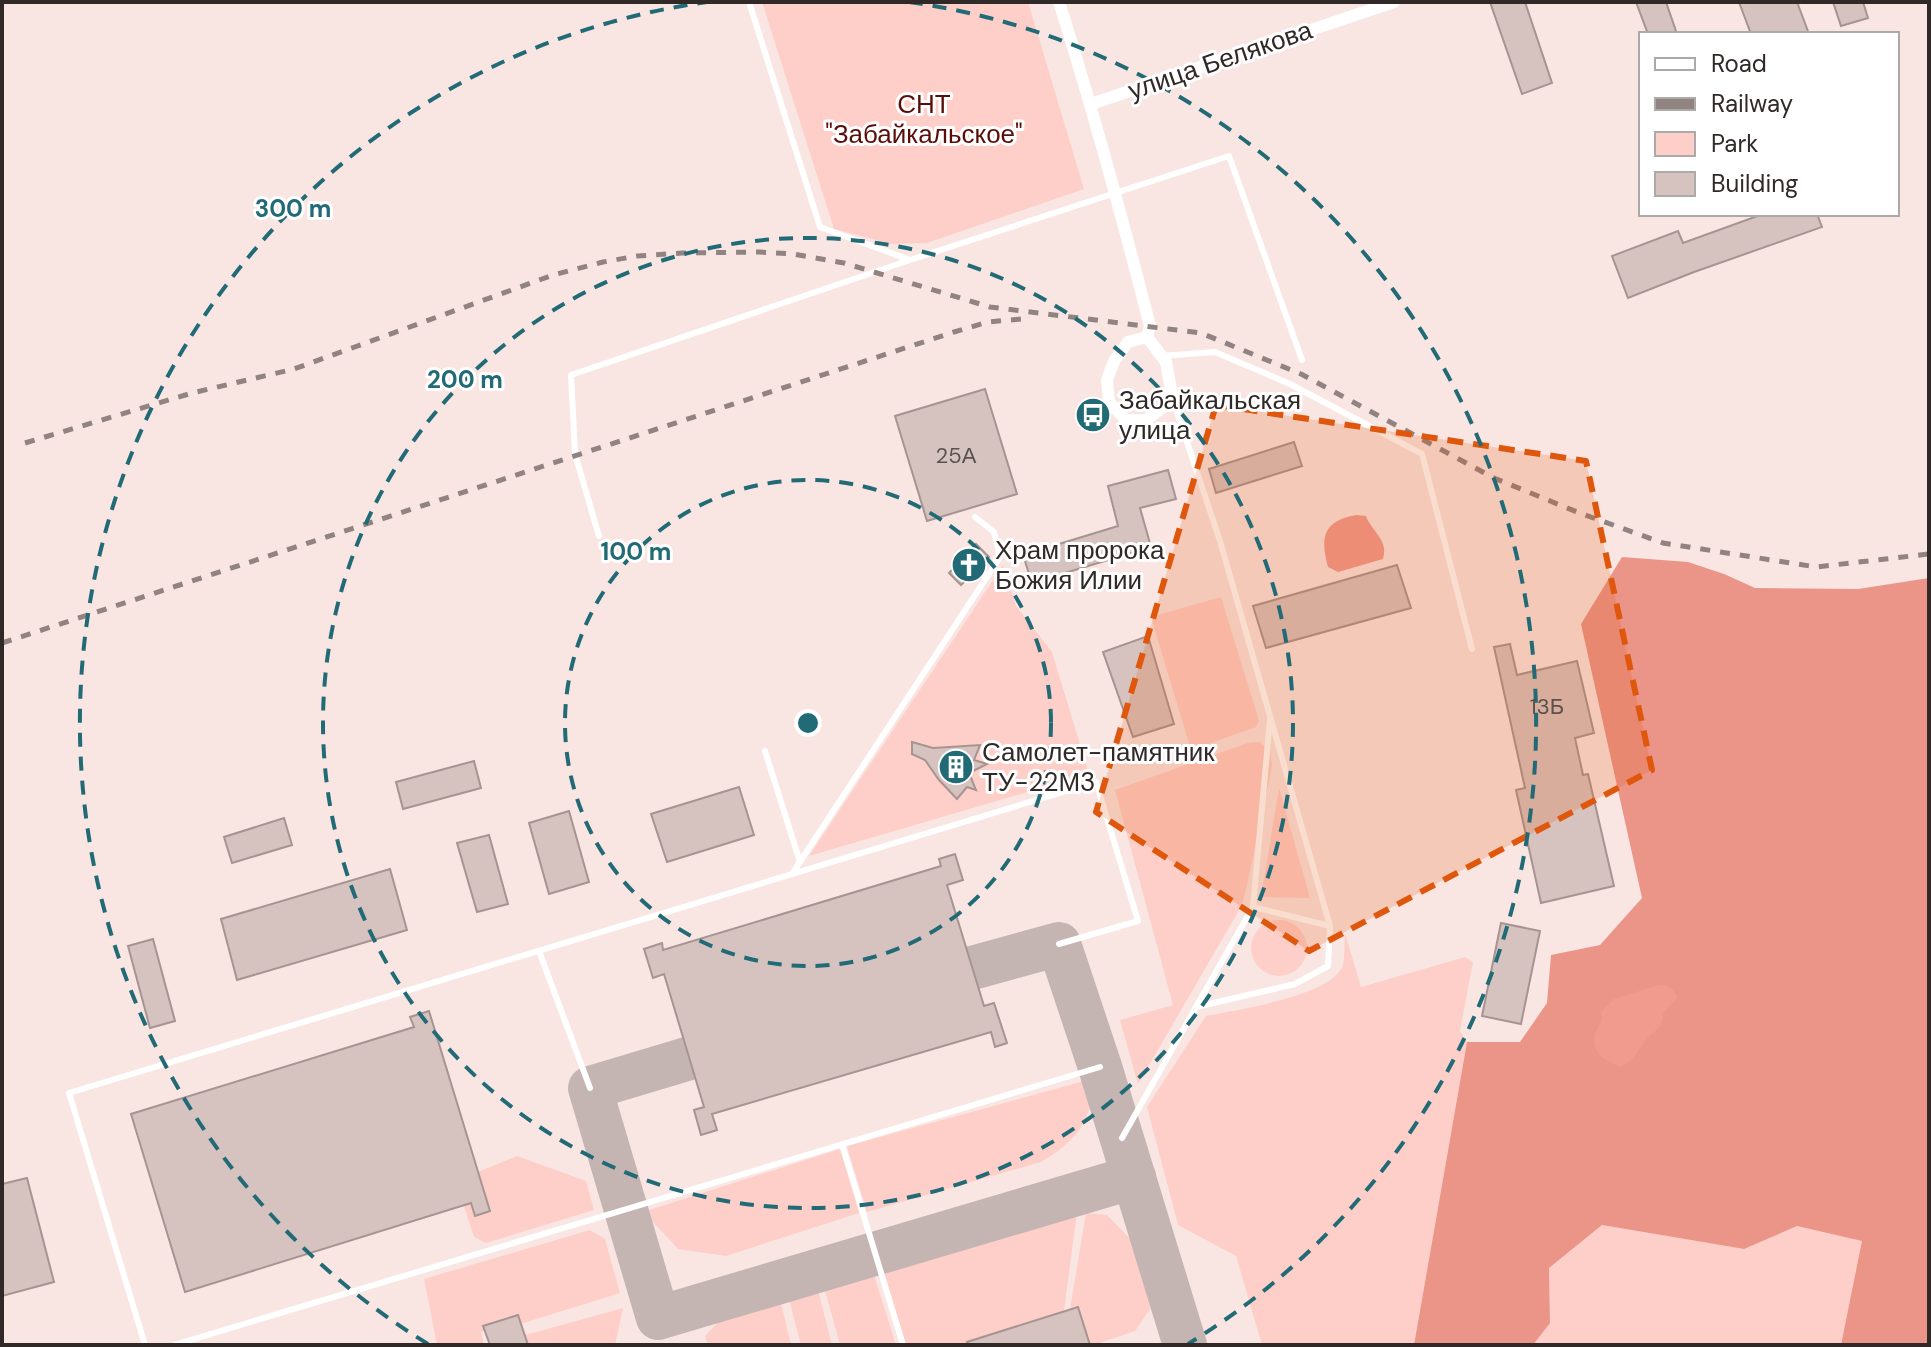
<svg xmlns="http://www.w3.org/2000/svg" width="1931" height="1347" font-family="'DM Sans',sans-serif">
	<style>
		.green { fill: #fecfc8 }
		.forest { fill: #eb9589 }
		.water { fill: #f19b8f }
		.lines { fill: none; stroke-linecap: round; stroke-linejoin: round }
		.taxiway { stroke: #c4b4b2; stroke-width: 44 }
		.building { fill: #d6c3c0; stroke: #a69492; stroke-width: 2 }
		.lane { stroke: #fff; stroke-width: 6 }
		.street { stroke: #fff; stroke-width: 12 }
		.rail { stroke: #908381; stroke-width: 5; stroke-dasharray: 10 10; stroke-linecap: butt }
		.marked { fill: #df570d; fill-opacity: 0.2; stroke: #df570d; stroke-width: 6; stroke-dasharray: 16 10; stroke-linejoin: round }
		.ring { fill: none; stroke: #226b76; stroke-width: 4; stroke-dasharray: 14 10 }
		.labels { text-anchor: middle; stroke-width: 6; stroke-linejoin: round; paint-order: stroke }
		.number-label { font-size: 22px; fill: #5a504e }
		.street-label { font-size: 26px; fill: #302928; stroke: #fff }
		.park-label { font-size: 26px; fill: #590e0a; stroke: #fff }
		.poi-label { font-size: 26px; fill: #302928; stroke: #fff; text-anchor: start }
		.centre { fill: #226b76; stroke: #fff; stroke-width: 4 }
		.ring-label { font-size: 24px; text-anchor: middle; font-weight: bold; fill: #226b76; stroke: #fff; stroke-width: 6; stroke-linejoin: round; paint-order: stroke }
	</style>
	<rect width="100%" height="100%" fill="#f9e6e3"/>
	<g class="green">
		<polygon points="762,2 1028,2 1084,189 927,243 891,244 834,229"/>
		<polygon points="1003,565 1016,606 1052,652 1089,774 809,856"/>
		<polygon points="1221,597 1259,721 1256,727 1191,750 1151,617"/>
		<polygon points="1259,742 1270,750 1272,766 1247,885 1241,907 1138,1084 1120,1020 1173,1005 1115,790 1248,743"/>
		<polygon points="1279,788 1310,898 1261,897"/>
		<circle cx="1279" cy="948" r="28"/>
		<path d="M1345,933L1361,987L1465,957L1473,962L1460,1031L1467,1042L1414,1345H1262L1236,1256L1178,1225L1147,1107L1206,1016C1235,1010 1333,996 1343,965C1345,955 1344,943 1345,933Z"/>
		<path d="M1088,1080C1089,1088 1092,1097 1090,1105C1085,1132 1063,1149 1041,1162L867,1212L847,1146Z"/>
		<polygon points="840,1149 859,1213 726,1256 678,1249 652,1221 646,1211"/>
		<polygon points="517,1156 586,1181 594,1210 486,1243 474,1237 464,1206 471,1203 475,1216 490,1211 478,1172"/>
		<polygon points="1061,1208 1077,1212 1064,1311 959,1345 906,1345 883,1274 889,1266 888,1257"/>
		<polygon points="1086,1213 1107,1215 1139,1248 1154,1303 1135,1331 1094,1345 1090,1345 1078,1307 1070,1309"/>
		<polygon points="1602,1225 1744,1249 1797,1226 1863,1241 1841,1345 1533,1345 1550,1323 1549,1268"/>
		<polygon points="590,1230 605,1239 620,1293 517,1325 514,1320 481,1332 484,1345 437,1345 424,1279"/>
		<polygon points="864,1264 867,1271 874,1275 896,1345 840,1345 821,1276"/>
		<polygon points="815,1279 832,1345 801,1345 786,1288"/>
		<polygon points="778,1290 791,1345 708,1345 705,1336 737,1302"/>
		<polygon points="623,1308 615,1345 521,1345 518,1337"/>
	</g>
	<polygon class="forest" points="1622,557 1688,562 1724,574 1755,588 1858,589 1929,578 1929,1345 1841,1345 1862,1241 1797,1226 1744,1249 1602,1225 1549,1268 1550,1323 1533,1345 1414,1345 1467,1042 1520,1042 1547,1003 1551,955 1600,945 1642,898 1581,624"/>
	<g class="water">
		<path d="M1356,515L1366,516C1372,532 1389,540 1383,559L1338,572L1328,567C1320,537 1323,521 1356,515Z"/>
		<path d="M1659,985C1670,986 1674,988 1677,998L1664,1012L1660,1027L1649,1036L1631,1061L1620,1067C1604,1060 1589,1052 1596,1031C1600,1022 1602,1025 1601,1012L1614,999Z"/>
	</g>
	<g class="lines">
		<g class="taxiway">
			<polyline points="972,968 1059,944 1100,1067 1185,1345"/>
			<polyline points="690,1058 590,1088 658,1318 1134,1177"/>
		</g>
	</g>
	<g class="building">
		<polygon points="1490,2 1525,2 1552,83 1522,94"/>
		<polygon points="1636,2 1666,2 1677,34 1648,34"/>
		<polygon points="1739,2 1797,2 1809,34 1751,34"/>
		<polygon points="1833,2 1863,2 1868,18 1841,26"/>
		<polygon points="1763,214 1817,214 1822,227 1694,272 1628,298 1612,256 1678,231 1683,243"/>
		<polygon points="985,389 1017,494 927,521 895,416"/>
		<polygon points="1294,442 1302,466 1216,493 1209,469"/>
		<polygon points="1168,470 1176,499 1140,508 1151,547 1032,583 1023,555 1118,526 1108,486"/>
		<polygon points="976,544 989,557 961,585 949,573"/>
		<polygon points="1397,565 1411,608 1266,648 1253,606"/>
		<polygon points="1148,636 1174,724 1133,737 1103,652"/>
		<polygon points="1510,644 1517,675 1577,661 1594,733 1575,738 1583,775 1588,774 1614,886 1541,903 1516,790 1525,788 1494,647"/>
		<polygon points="912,742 933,748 980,745 974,760 987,764 969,773 976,790 967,787 957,799 939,780 925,760 912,754"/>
		<polygon points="474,761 481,788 403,809 396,782"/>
		<polygon points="739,787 754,835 667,862 651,814"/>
		<polygon points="569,811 589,882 549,894 529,823"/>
		<polygon points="284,818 292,845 232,863 224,837"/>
		<polygon points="489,835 508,904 477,912 457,843"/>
		<polygon points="955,854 963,880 947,885 984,1006 994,1003 1007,1043 995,1047 991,1032 712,1114 717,1130 701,1135 694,1110 704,1107 664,974 653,978 644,949 662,943 663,950 941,866 939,859"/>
		<polygon points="390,869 407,930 237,980 221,919"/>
		<polygon points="1501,923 1540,931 1521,1024 1482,1016"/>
		<polygon points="153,939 175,1021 150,1028 128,946"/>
		<polygon points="429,1011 490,1211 475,1216 471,1203 185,1292 131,1114 414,1027 410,1017"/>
		<polygon points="27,1178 54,1282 2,1296 2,1184"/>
		<polygon points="1078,1307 1090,1345 968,1345 967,1342"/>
		<polygon points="518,1315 528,1345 490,1345 483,1326"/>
	</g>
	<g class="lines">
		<g class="lane">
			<polyline points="749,2 820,227 910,260"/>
			<polyline points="1161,356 1215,352 1290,384 1422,454 1472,649"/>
			<polyline points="599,536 575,454 571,375 910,260 1229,156 1302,360"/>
			<polyline points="765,751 800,862"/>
			<polyline points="792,874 1000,557 994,532 975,517"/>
			<polyline points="1253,907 1330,926"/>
			<polyline points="539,951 590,1088"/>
			<polyline points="1196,1007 1253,907 1270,719"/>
			<polyline points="1122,1138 1196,1007 1295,984 1328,966 1330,926 1220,541 1173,400"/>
			<polyline points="842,1144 903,1345"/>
			<polyline points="145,1345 69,1093 1096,782 1138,921 1059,944"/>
			<polyline points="174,1345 1100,1067"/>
		</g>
		<g class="street">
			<path d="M1059,2C1093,109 1122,217 1150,326L1147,337"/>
			<polyline points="1091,104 1394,2"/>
			<polygon points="1147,337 1166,362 1173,400 1146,420 1126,420 1109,402 1107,380 1114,361 1128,342"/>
		</g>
		<g class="rail">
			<polyline points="25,443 192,393 294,369 553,275 603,262 637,256 682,253 759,252 793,254 844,263 990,307 1201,333 1301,374 1494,478 1577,512 1663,543 1816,567 1929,554"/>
			<polyline points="2,643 954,332 988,322 1021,319"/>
		</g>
	</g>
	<path class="marked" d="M1216,405L1586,461L1652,770L1309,951L1096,812Z"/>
	<g class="ring">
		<circle cx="808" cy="723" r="243"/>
		<circle cx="808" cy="723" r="485"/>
		<path d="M428 1344A728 728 0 0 1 707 2M909 2A728 728 0 0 1 1188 1344"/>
	</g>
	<defs>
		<symbol id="bus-disc" viewBox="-11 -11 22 22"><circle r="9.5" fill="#226b76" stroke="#fff"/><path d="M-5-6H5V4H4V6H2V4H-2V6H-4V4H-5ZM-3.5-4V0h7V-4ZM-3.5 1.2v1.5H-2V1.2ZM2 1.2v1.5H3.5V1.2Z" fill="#fff"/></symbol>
		<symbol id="church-disc" viewBox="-11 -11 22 22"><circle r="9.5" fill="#226b76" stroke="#fff"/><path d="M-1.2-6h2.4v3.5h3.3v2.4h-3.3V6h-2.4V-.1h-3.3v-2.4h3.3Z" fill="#fff"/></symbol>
		<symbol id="building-disc" viewBox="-11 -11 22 22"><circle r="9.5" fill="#226b76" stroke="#fff"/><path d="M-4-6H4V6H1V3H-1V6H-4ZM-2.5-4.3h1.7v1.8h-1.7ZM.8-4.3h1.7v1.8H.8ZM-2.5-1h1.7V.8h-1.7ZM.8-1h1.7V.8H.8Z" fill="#fff"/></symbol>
	</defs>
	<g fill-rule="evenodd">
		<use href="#bus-disc" x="1073" y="395" width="40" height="40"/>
		<use href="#church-disc" x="949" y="545" width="40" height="40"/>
		<use href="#building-disc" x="936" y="747" width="40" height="40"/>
	</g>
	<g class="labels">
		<g class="number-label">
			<text x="956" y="463">25А</text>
			<text x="1547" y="714">13Б</text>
		</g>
		<g class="street-label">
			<text transform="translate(1220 60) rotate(-19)" y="9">улица Белякова</text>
		</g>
		<g class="park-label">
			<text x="924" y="113">СНТ<tspan x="924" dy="30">"Забайкальское"</tspan></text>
		</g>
		<g class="poi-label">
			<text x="1119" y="409">Забайкальская<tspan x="1119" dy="30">улица</tspan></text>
			<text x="995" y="559">Храм пророка<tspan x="995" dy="30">Божия Илии</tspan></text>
			<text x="982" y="761">Самолет-памятник<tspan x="982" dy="30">ТУ-22М3</tspan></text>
		</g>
	</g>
	<circle cx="808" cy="723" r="12" class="centre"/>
	<g class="ring-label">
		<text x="293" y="217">300 m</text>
		<text x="465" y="388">200 m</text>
		<text x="636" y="560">100 m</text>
	</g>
	<rect width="1931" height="1347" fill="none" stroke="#302928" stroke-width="8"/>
	<rect x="1639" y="32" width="260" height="184" fill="#ffffff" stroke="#aca9a9" stroke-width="2"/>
	<rect x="1655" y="58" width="40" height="12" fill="#ffffff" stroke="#aca9a9" stroke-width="2"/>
	<text x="1711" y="72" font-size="24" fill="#302928">Road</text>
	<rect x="1655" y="98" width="40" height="12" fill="#908381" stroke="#aca9a9" stroke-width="2"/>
	<text x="1711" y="112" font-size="24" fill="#302928">Railway</text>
	<rect x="1655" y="132" width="40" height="24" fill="#fecfc8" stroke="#aca9a9" stroke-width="2"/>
	<text x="1711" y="152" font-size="24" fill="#302928">Park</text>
	<rect x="1655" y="172" width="40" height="24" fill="#d6c3c0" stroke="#aca9a9" stroke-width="2"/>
	<text x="1711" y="192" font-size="24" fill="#302928">Building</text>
</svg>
